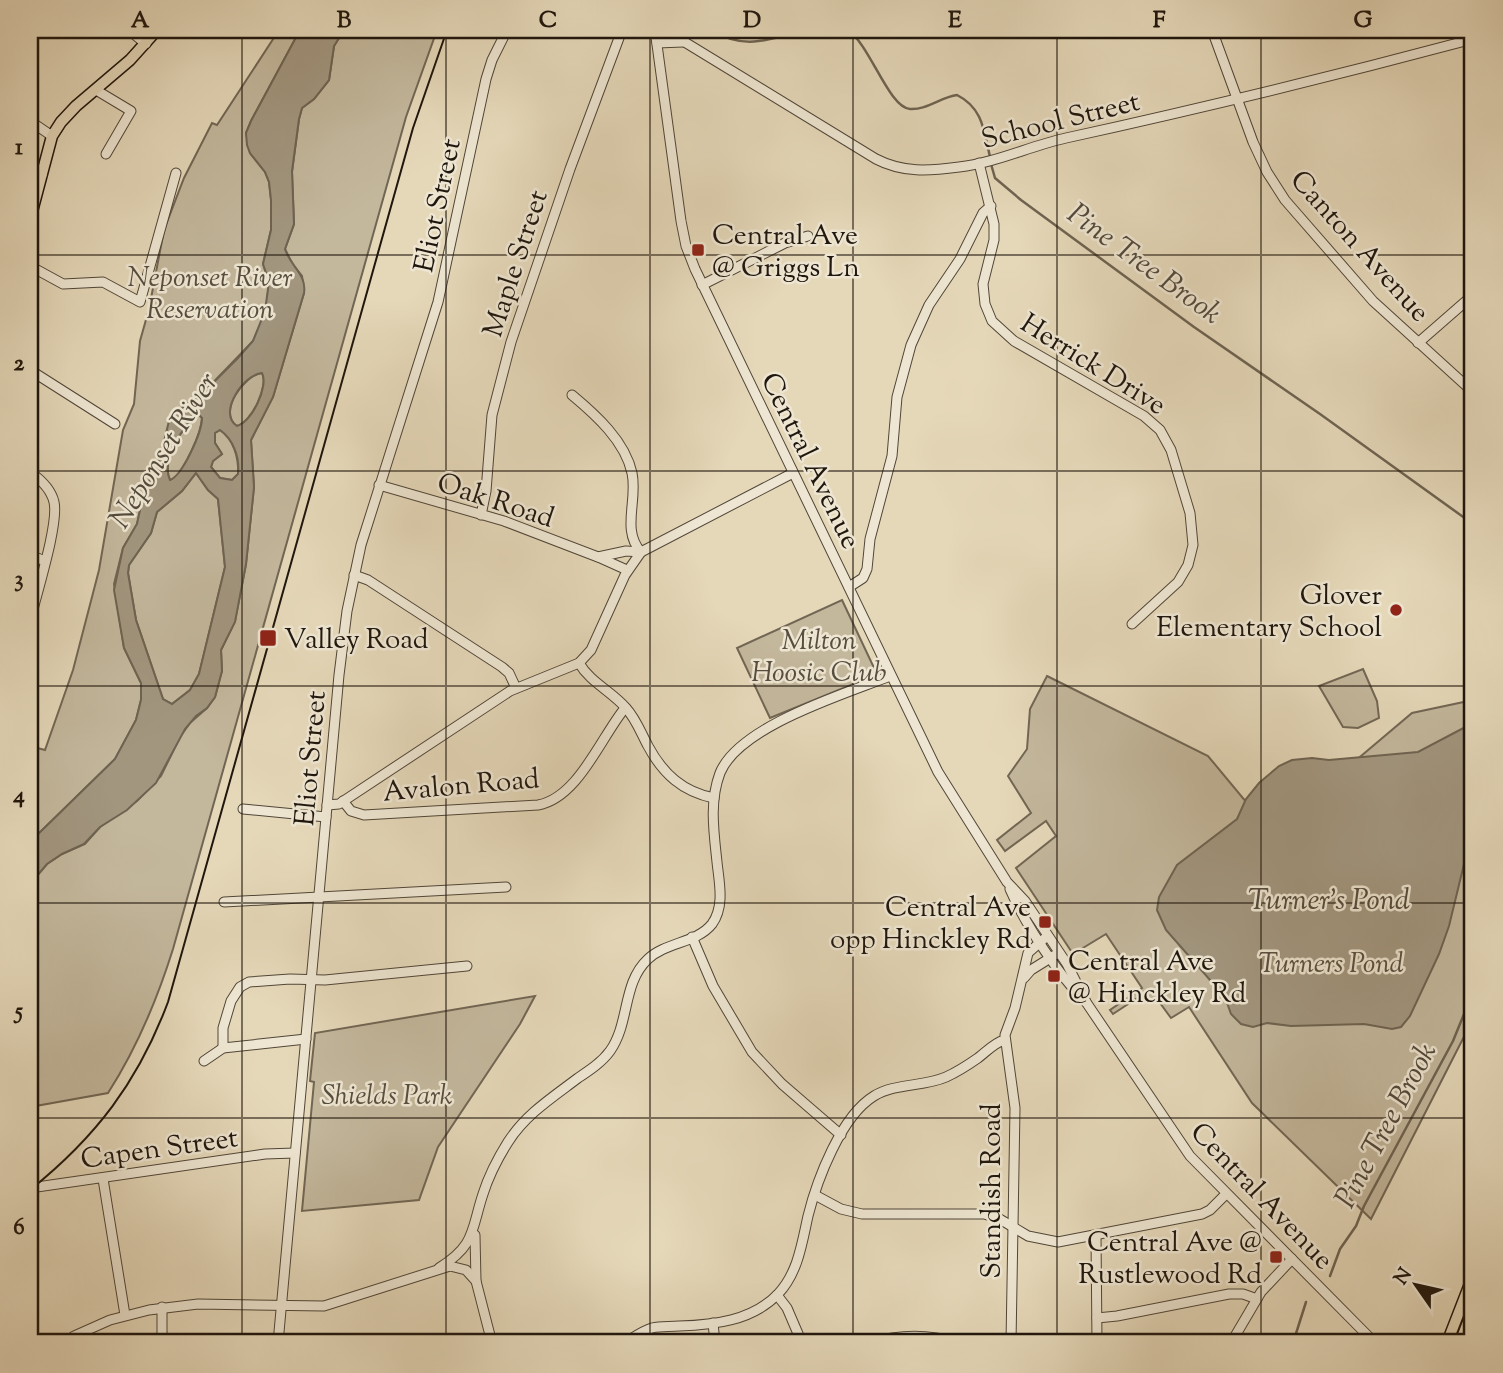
<svg xmlns="http://www.w3.org/2000/svg" width="1503" height="1373" font-family="'Sorts Mill Goudy',serif">
	<style>
		.green { fill: #c3b79c; stroke: #716654; stroke-width: 2 }
		.water { fill: #a2967f; stroke: #6e6351; stroke-width: 2; fill-rule: evenodd }
		.lines { fill: none; stroke-linecap: round; stroke-linejoin: round }
		.stream { stroke: #6e6351; stroke-width: 2.5 }
		.minor-casing { stroke: #504638; stroke-width: 11 }
		.major-casing { stroke: #1f160d; stroke-width: 13 }
		.minor { stroke: #eee6d2; stroke-width: 9 }
		.major { stroke: #e5d8b9; stroke-width: 10 }
		.tram { stroke: #1f160d; stroke-width: 2 }
		.grid { fill: none; stroke: #1f160d; stroke-width: 2; stroke-opacity: 0.55 }
		.poi-dot { fill: #8f2418; stroke: #eee6d2; stroke-width: 2.5 }
		.labels { text-anchor: middle; stroke-width: 5; stroke-linejoin: round; paint-order: stroke }
		.street-label { font-size: 28px; fill: #1f160d; stroke: #eee6d2 }
		.poi-label { font-size: 28px; fill: #1f160d; stroke: #eee6d2; text-anchor: start }
		.park-label { font-size: 28px; font-style: italic; fill: #584e3f; stroke: #eee6d2 }
		.water-label { font-size: 30px; font-style: italic; fill: #53493b; stroke: #eee6d2 }
		.neatline { fill: none; stroke: #1f160d; stroke-width: 2.5 }
		.grid-label { font-size: 23px; text-anchor: middle; font-weight: bold; fill: #1f160d }
	</style>
	<rect width="100%" height="100%" fill="#e5d8b9"/>
	<filter id="stains"><feTurbulence type="fractalNoise" baseFrequency=".00286" numOctaves="4"/><feColorMatrix values="0 0 0 0 .2 0 0 0 0 .09 0 0 0 0 .02 0 0 0 .5 -.17"/></filter>
	<radialGradient id="worn" r=".72"><stop offset=".6" stop-color="#630" stop-opacity="0"/><stop offset="1" stop-color="#630" stop-opacity=".3"/></radialGradient>
	<g class="green">
		<polygon points="279,30 300,30 251,121 246,133 250,153 265,172 269,182 271,200 271,230 263,264 269,282 266,311 253,341 202,394 183,407 144,492 137,524 123,548 114,584 124,648 141,683 141,700 136,720 115,759 30,842 30,746 45,750 73,670 99,570 123,430 134,404 140,341 149,309 164,230 184,178 212,123 217,125"/>
		<path d="M344,30H437L406,117L173,949C157,1000 137,1048 108,1093L30,1107V884L47,864L62,854L85,844L100,827L137,801L161,776L180,737L190,723L207,708L215,697L222,671L221,650L235,621L246,564L254,487L251,440L273,397L304,293L302,276L293,265L285,249L294,224L292,172L299,119L302,108L314,99L329,80L334,46Z"/>
		<path d="M262,373C269,385 252,422 237,426C217,413 244,375 262,373Z"/>
		<path d="M199,415L202,418C201,434 185,468 173,480H170C161,461 182,425 199,415Z"/>
		<path d="M220,430C233,439 239,457 238,474L232,480L220,478L211,467L213,461L222,454L215,443V433Z"/>
		<polygon points="196,473 208,490 218,499 225,567 199,674 190,690 172,704 163,699 136,620 128,573 129,565 151,533 157,512 182,491"/>
		<polygon points="842,600 876,672 851,685 770,718 737,648"/>
		<polygon points="1363,669 1377,701 1379,718 1358,728 1343,727 1319,686"/>
		<polygon points="1047,676 1208,756 1271,832 1412,713 1473,700 1473,1019 1371,1219 1252,1103 1189,1007 1171,1018 1157,999 1150,1002 1145,993 1113,1014 1110,1010 1142,988 1106,934 1073,954 1016,868 1056,836 1046,821 1005,851 997,840 1031,813 1008,776 1027,749 1030,709"/>
		<polygon points="535,996 520,1024 438,1147 419,1200 302,1211 314,1082 310,1081 315,1033"/>
	</g>
	<g class="water">
		<path d="M300,30H344L334,46L329,80L314,99L302,108L299,119L292,171L294,224L285,249C290,266 307,274 304,293L273,397L251,440L254,487L246,564L235,622L221,650L222,671L215,697L207,708L196,716L185,729L156,783L127,810L100,827L84,844L62,854L47,864L30,884V842L115,759L136,720L141,700V683L124,648L114,590L123,548L137,524L144,492L159,462L169,421L175,413L202,394L238,358L253,341L265,311L269,282L263,264L271,230V200L269,182L265,172L250,153L247,145L246,133L251,121ZM262,373C269,386 252,422 237,426C217,413 244,374 262,373ZM199,415L202,418C202,432 183,475 170,480C161,462 182,424 199,415ZM220,430C233,439 240,457 238,474L232,480L220,478L211,467L213,461L222,454L215,443V433ZM196,473L208,490L218,499L225,567L199,674L190,690L172,704L163,699L136,620L128,573L129,565L151,533L157,512L182,491Z"/>
		<polygon points="1473,723 1473,820 1467,836 1465,860 1449,926 1439,954 1410,1016 1401,1027 1392,1029 1364,1024 1291,1026 1267,1023 1253,1027 1241,1024 1231,1014 1225,997 1166,930 1157,910 1159,897 1177,865 1237,819 1246,799 1259,783 1279,766 1292,760 1312,758 1329,760 1418,752"/>
	</g>
	<g class="lines">
		<g class="stream">
			<path d="M713,30C742,51 773,39 804,30"/>
			<path d="M848,30C870,45 889,108 910,109C927,110 941,97 957,95C983,108 984,131 990,157"/>
			<polyline points="991,164 995,178 1021,200 1194,327 1320,414 1473,524"/>
			<polyline points="1330,1276 1340,1249 1356,1226 1364,1206 1453,1041 1473,992"/>
			<polyline points="1293,1343 1306,1302"/>
		</g>
		<defs>
			<g id="minor">
				<polyline points="129,30 146,44"/>
				<polyline points="655,30 681,221 686,246 695,269 938,772 1007,882 1025,901 1067,964 1086,1002"/>
				<path d="M665,30L876,159C903,173 929,171 959,167C995,163 1030,146 1066,138C1203,108 1338,75 1473,39"/>
				<polyline points="1212,30 1253,142 1267,172 1285,200 1373,301 1473,392"/>
				<polyline points="657,43 683,42"/>
				<polyline points="96,90 131,111 106,154"/>
				<polyline points="30,121 52,136"/>
				<polyline points="979,163 994,224 994,240 983,284 985,304 992,321 1014,341 1144,416 1160,430 1171,450 1190,513 1193,545 1188,565 1178,582 1132,624"/>
				<polyline points="30,175 42,175"/>
				<polyline points="30,266 63,284 103,282 140,302 176,173"/>
				<polyline points="702,285 785,243 808,236"/>
				<polyline points="1418,343 1473,295"/>
				<polyline points="30,370 115,424"/>
				<path d="M572,395C596,415 625,441 632,473C638,500 621,530 641,552"/>
				<path d="M30,472C40,479 51,489 54,502C59,524 36,595 30,621"/>
				<polyline points="379,485 504,521 598,557 627,570"/>
				<polyline points="481,515 486,491 492,415 511,342 570,169 622,30"/>
				<polyline points="30,555 45,561"/>
				<polyline points="598,557 626,551 641,552"/>
				<polyline points="354,575 368,580 502,667 509,673 516,688"/>
				<polyline points="849,587 863,578 867,569 870,539 892,456 897,397 911,345 929,305 960,259 983,213 991,206"/>
				<path d="M579,663C590,682 611,691 626,708C636,719 641,733 648,746C663,774 683,792 714,798"/>
				<path d="M343,801L351,811L364,815L538,805C578,798 601,737 625,708"/>
				<polyline points="327,805 339,804 510,691 579,663 591,650 625,575 641,552 793,473"/>
				<polyline points="243,809 326,817"/>
				<path d="M1010,889C1025,924 1059,976 1086,1002L1190,1156L1375,1343"/>
				<polyline points="224,902 506,887"/>
				<polyline points="692,937 713,986 752,1052 782,1084 841,1135"/>
				<polyline points="1024,978 1031,970 1055,955"/>
				<polyline points="223,1048 223,1028 231,1001 240,987 249,982 290,979 325,980 467,966"/>
				<polyline points="204,1061 223,1048 306,1039"/>
				<polyline points="103,1179 125,1315"/>
				<polyline points="30,1188 265,1154 295,1153"/>
				<polyline points="815,1195 841,1209 862,1214 984,1214 998,1218 1028,1236 1058,1242 1202,1214 1210,1210 1226,1194"/>
				<polyline points="475,1235 476,1281 492,1343"/>
				<polyline points="1096,1235 1097,1343"/>
				<path d="M439,1268C476,1245 471,1230 483,1194C489,1175 498,1158 508,1142C526,1114 553,1097 578,1078C590,1070 602,1062 610,1051C630,1023 622,983 648,959C666,942 697,943 712,924C725,906 719,882 717,862C714,833 709,802 720,773C739,726 845,694 890,676"/>
				<polyline points="777,1295 787,1308 802,1343"/>
				<polyline points="162,1307 162,1343"/>
				<polyline points="1097,1318 1117,1316 1229,1294 1243,1294 1257,1299"/>
				<polyline points="713,1323 715,1343"/>
				<polyline points="66,1343 74,1336 110,1320 149,1310 198,1304 324,1306 450,1266 466,1270 476,1281"/>
				<polyline points="278,1343 339,675 347,611 361,545 438,302 486,79 492,60 507,30"/>
				<path d="M624,1343C633,1338 642,1331 652,1328C661,1326 670,1327 679,1326C713,1325 752,1321 778,1294C798,1273 802,1243 808,1216C817,1180 841,1116 874,1096C895,1083 923,1087 946,1077C957,1072 968,1065 978,1058C986,1052 994,1043 1004,1040"/>
				<path d="M870,1343C900,1334 929,1334 958,1343"/>
				<polyline points="1011,1343 1015,1108 1005,1035 1015,1008 1028,953 1045,938"/>
				<polyline points="1231,1343 1261,1292 1292,1259"/>
			</g>
			<g id="major">
				<polyline points="30,219 52,136 61,122 76,106 130,60 157,30"/>
				<polyline points="1447,1343 1473,1276"/>
				<polyline points="1460,1343 1473,1309"/>
			</g>
		</defs>
		<use href="#minor" class="minor-casing"/>
		<use href="#major" class="major-casing"/>
		<use href="#minor" class="minor"/>
		<use href="#major" class="major"/>
		<path class="tram" d="M30,1190C96,1137 138,1082 168,1002L413,128L447,30"/>
	</g>
	<path class="grid" d="M242,30V1343M446,30V1343M650,30V1343M853,30V1343M1057,30V1343M1261,30V1343M30,255H1473M30,471H1473M30,686H1473M30,903H1473M30,1118H1473"/>
	<g class="poi-dot">
		<rect x="691" y="243" width="14" height="14" rx="3.5"/>
		<circle cx="1396" cy="610" r="7"/>
		<rect x="259" y="629" width="18" height="18" rx="3.5"/>
		<rect x="1038" y="915" width="14" height="14" rx="3.5"/>
		<rect x="1047" y="969" width="14" height="14" rx="3.5"/>
		<rect x="1269" y="1250" width="14" height="14" rx="3.5"/>
	</g>
	<g class="labels">
		<g class="street-label">
			<text transform="translate(1060 119) rotate(-14)" y="10">School Street</text>
			<text transform="translate(436 205) rotate(-78)" y="10">Eliot Street</text>
			<text transform="translate(1361 245) rotate(48)" y="10">Canton Avenue</text>
			<text transform="translate(514 263) rotate(-72)" y="10">Maple Street</text>
			<text transform="translate(1094 363) rotate(32)" y="10">Herrick Drive</text>
			<text transform="translate(812 460) rotate(64)" y="10">Central Avenue</text>
			<text transform="translate(496 499) rotate(18)" y="10">Oak Road</text>
			<text transform="translate(309 758) rotate(-85)" y="10">Eliot Street</text>
			<text transform="translate(461 784) rotate(-5)" y="10">Avalon Road</text>
			<text transform="translate(159 1147) rotate(-8)" y="10">Capen Street</text>
			<text transform="translate(990 1191) rotate(-90)" y="10">Standish Road</text>
			<text transform="translate(1263 1195) rotate(46)" y="10">Central Avenue</text>
		</g>
		<g class="poi-label">
			<text x="712" y="244">Central Ave<tspan x="712" dy="32">@ Griggs Ln</tspan></text>
			<text x="1382" y="604" text-anchor="end">Glover<tspan x="1382" dy="32">Elementary School</tspan></text>
			<text x="284" y="648">Valley Road</text>
			<text x="1031" y="916" text-anchor="end">Central Ave<tspan x="1031" dy="32">opp Hinckley Rd</tspan></text>
			<text x="1068" y="970">Central Ave<tspan x="1068" dy="32">@ Hinckley Rd</tspan></text>
			<text x="1262" y="1251" text-anchor="end">Central Ave @<tspan x="1262" dy="32">Rustlewood Rd</tspan></text>
		</g>
		<g class="park-label">
			<text x="210" y="286">Neponset River<tspan x="210" dy="32">Reservation</tspan></text>
			<text x="819" y="649">Milton<tspan x="819" dy="32">Hoosic Club</tspan></text>
			<text x="1331" y="972">Turners Pond</text>
			<text x="387" y="1104">Shields Park</text>
		</g>
		<g class="water-label">
			<text transform="translate(1145 263) rotate(36)" y="10">Pine Tree Brook</text>
			<text transform="translate(163 450) rotate(-58)" y="10">Neponset River</text>
			<text x="1329" y="909">Turner's Pond</text>
			<text transform="translate(1385 1125) rotate(-62)" y="10">Pine Tree Brook</text>
		</g>
	</g>
	<rect width="1503" height="1373" fill="none" stroke="#e5d8b9" stroke-width="77"/>
	<g transform="translate(1416 1285) rotate(304)" stroke="#eee6d2" stroke-width="5" paint-order="stroke">
	<path d="M0-5L12 26L0 18L-12 26Z" fill="#1f160d"/>
	<text y="-10" font-size="19" font-weight="bold" text-anchor="middle" fill="#1f160d">N</text>
	</g>
	<rect x="38" y="38" width="1426" height="1296" class="neatline"/>
	<g class="grid-label">
		<text x="140" y="27">A</text>
		<text x="344" y="27">B</text>
		<text x="548" y="27">C</text>
		<text x="752" y="27">D</text>
		<text x="955" y="27">E</text>
		<text x="1159" y="27">F</text>
		<text x="1363" y="27">G</text>
		<text x="19" y="154">1</text>
		<text x="19" y="370">2</text>
		<text x="19" y="586">3</text>
		<text x="19" y="802">4</text>
		<text x="19" y="1018">5</text>
		<text x="19" y="1234">6</text>
	</g>
	<rect width="100%" height="100%" filter="url(#stains)"/>
	<rect width="100%" height="100%" fill="url(#worn)"/>
</svg>
